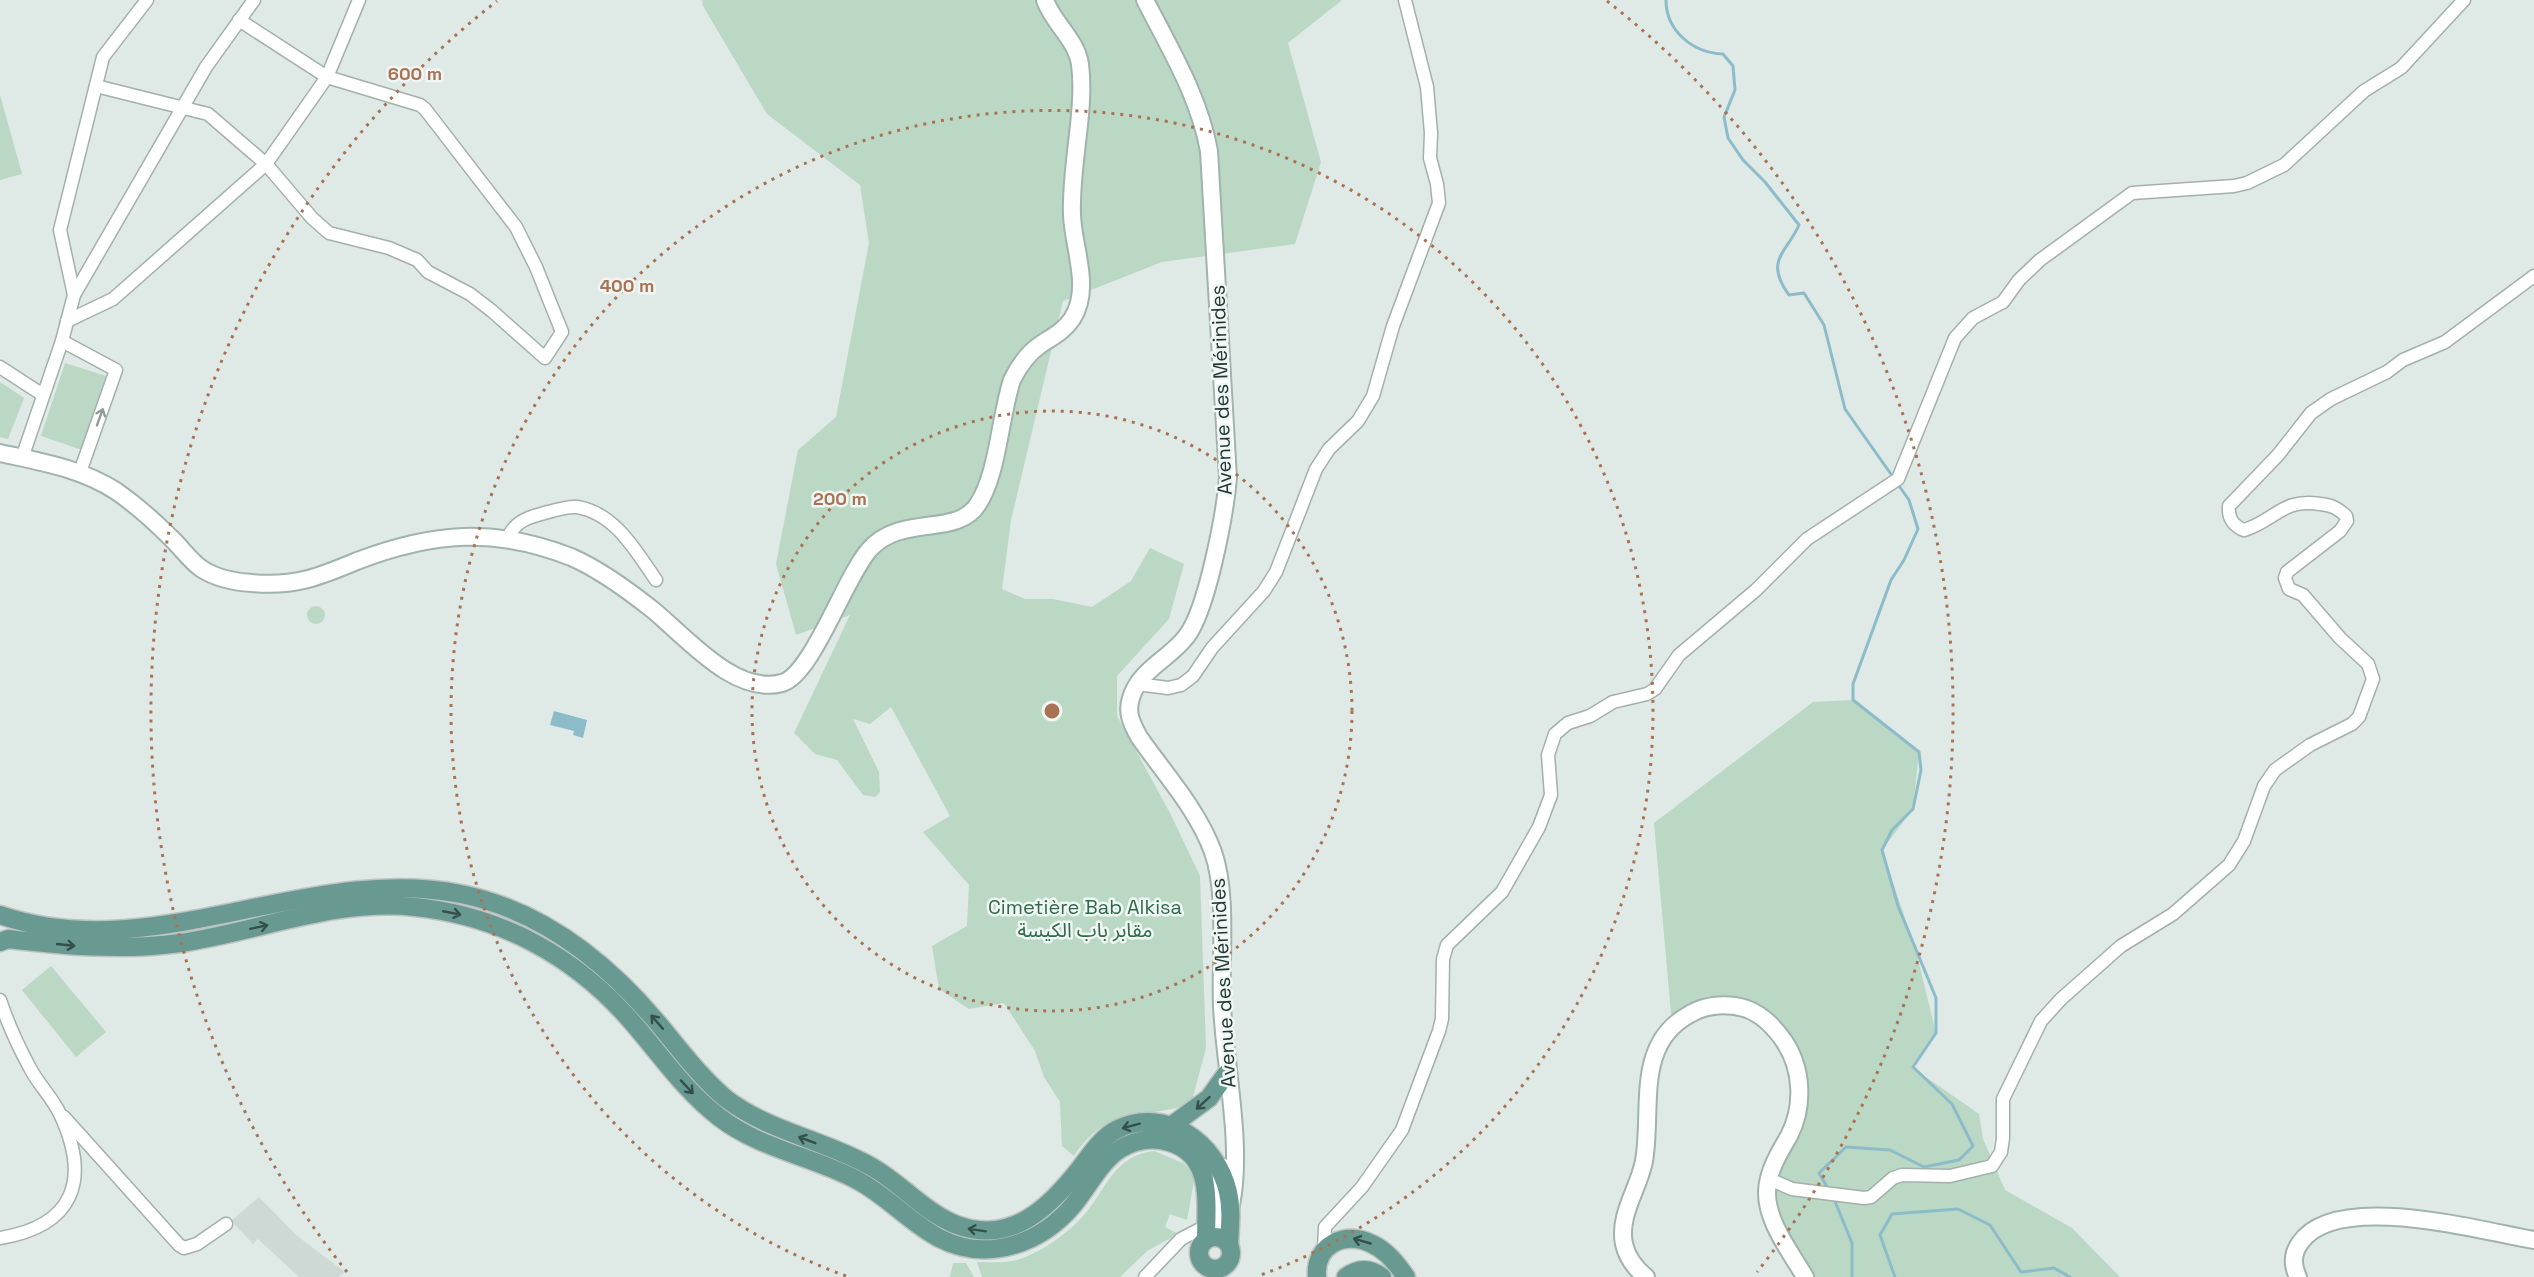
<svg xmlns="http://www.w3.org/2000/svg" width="2534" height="1277" font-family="'Space Grotesk','Noto Sans Arabic',sans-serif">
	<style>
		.built { fill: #ced8d4 }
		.green { fill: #bad8c4 }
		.water { fill: #8cbcc9 }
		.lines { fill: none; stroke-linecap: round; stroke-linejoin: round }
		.stream { stroke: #8cbcc9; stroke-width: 3 }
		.street-casing { stroke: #a3b0ac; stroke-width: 15 }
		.secondary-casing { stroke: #a0b3ad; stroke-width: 20 }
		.primary-casing { stroke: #bdc3c2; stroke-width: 21 }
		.street { stroke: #fff; stroke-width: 12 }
		.secondary { stroke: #fff; stroke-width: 16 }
		.primary { stroke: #689a91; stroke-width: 18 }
		.oneway { stroke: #909b99 }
		.oneway2 { stroke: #34504a }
		.ring { fill: none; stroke: #aa7254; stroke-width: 3; stroke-dasharray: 3 6 }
		.labels { text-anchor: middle; stroke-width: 5; stroke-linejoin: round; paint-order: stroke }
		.street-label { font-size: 20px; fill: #223733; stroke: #eff6f3 }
		.park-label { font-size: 20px; fill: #306a4a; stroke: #eff6f3 }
		.centre { fill: #aa7254; stroke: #eff6f3; stroke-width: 3 }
		.ring-label { font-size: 18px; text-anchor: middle; font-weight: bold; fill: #aa7254; stroke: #eff6f3; stroke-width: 5; stroke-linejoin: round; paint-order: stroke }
	</style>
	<rect width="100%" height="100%" fill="#dfe9e5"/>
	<polygon class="built" points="259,1197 296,1235 345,1272 338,1277 299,1277 258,1239 253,1244 231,1221"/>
	<g class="green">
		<path d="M702,0H1342L1288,43L1321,162L1295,244L1162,262L1063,301L1011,520L1002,589L1025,599H1053L1092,607L1131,581L1150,548L1184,564L1169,619L1117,676V716L1170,813L1200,876L1206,1048L1191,1104C1141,1120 1109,1104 1074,1156L1062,1146L1060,1102L1044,1077L1035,1051L1004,1003L969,1009L939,989L932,946L967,926L969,885L923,832L950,816L891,707L870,724L853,719L879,772L880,792L875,797L863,795L837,760L815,754L794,733L850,615L796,635L776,564L798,450L836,417L869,243L860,185L767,114L703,6Z"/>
		<polygon points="0,95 22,174 0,180"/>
		<polygon points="65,363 106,376 82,450 41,436"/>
		<polygon points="0,382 24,398 8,439 0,437"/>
		<circle cx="316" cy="615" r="9"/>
		<polygon points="1853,700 1919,752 1913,809 1882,850 1916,951 1936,1033 1913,1068 1979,1114 1983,1139 2005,1190 2072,1228 2120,1277 1807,1277 1776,1224 1774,1163 1800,1099 1789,1034 1738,1003 1672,1024 1654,823 1813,702"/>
		<polygon points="51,966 106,1032 76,1057 22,990"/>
		<path d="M1154,1151L1183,1163L1195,1175L1187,1220L1170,1214L1165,1227L1178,1234L1147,1251L1120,1277H982L977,1262C992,1262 1009,1264 1023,1258C1044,1250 1068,1233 1083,1216C1107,1189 1113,1156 1154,1151Z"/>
		<polygon points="953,1263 966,1263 974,1277 950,1277"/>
	</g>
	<polygon class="water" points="554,711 587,720 583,738 573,735 574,731 550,725"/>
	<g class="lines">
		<g class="stream">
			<path d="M1666,0C1666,31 1693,53 1723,54L1733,66L1735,90L1724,117L1728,138L1743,160L1765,182L1799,225C1786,254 1764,260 1789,295L1804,293L1824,325L1845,409L1893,477"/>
			<polyline points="1829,1190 1819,1173 1846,1147 1890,1150 1924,1167 1959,1160 1973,1146 1952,1104 1913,1067 1936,1033 1936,998 1898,906 1882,850 1892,830 1913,809 1921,770 1919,752 1853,700 1853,684 1891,580 1904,560 1918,529 1909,500 1897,483"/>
			<polyline points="1834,1199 1852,1243 1852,1277"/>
			<polyline points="1895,1277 1880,1235 1892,1214 1958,1209 1990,1225 2021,1272 2054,1268 2070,1277"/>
		</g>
		<defs>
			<g id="street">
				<polyline points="96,86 208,114 266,164 312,218 329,233 389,248 417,260 428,272 470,294 492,311 545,358 562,332 536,267 516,227 425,109 420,105 327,77 239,20"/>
				<polyline points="74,295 60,230 103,57 147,0"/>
				<polyline points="67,321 113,299 266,164 327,77 359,0"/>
				<polyline points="62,341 116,370 80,472"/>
				<polyline points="0,367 43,395"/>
				<polyline points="22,458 62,341 74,295 206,67 254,0"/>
				<path d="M507,541C512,524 525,518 541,514C552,511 566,506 577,507C615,513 636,551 656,580"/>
				<polyline points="1137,684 1168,688 1181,685 1193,676 1212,648 1264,591 1276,572 1316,469 1329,449 1358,421 1373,396 1393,326 1439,203 1437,184 1430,158 1431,133 1427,87 1405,0"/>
				<path d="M0,1000C8,1024 18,1046 30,1068C38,1084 52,1097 60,1114C91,1180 74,1226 0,1238"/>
				<polyline points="64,1117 179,1245 184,1248 197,1244 226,1224"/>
				<path d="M1769,1179L1792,1189L1864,1198L1871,1197L1893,1178L1902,1175L1950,1176L1992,1166L2001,1152L2003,1138V1099L2041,1021L2061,999L2121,946L2173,914L2229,865L2244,841L2264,786L2275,770L2310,745L2352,724L2359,717L2373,679L2368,664L2340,638L2303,595L2289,589L2285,578L2287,572L2340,531L2347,521L2346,516C2338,508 2331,505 2320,504C2282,498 2276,520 2244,530C2232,525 2228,518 2229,506L2278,455L2311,413L2331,399L2387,372L2403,360L2445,342L2534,276"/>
				<polyline points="1324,1250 1325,1227 1362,1187 1402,1130 1439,1031 1442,1019 1443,959 1447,945 1502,892 1539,827 1551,795 1548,755 1555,734 1568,723 1590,716 1613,702 1647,694 1655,689 1679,655 1756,590 1807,539 1898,479 1955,338 1973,318 2003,302 2019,280 2040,260 2132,193 2234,186 2247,183 2284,165 2364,91 2401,68 2464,0"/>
				<polyline points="1145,1277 1181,1239 1206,1226"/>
			</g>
			<g id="secondary">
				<path d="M1145,0C1170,49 1199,96 1209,151L1228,478C1225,513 1207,611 1186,637C1169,659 1139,670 1131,698C1126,713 1132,724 1139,737C1164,773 1198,810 1213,852C1228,894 1220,960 1222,1006C1225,1068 1243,1145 1231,1205"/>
				<path d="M0,453C41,462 80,468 116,491C136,505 153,520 170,537C181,547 190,561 202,569C216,578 235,582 252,583C294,587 319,577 357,561C433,532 495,527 571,557C599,569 629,591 653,610C686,637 735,696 782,683C812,675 845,577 869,550C901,513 957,538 978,504C998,474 1000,416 1012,380C1019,366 1028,353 1040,345C1052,337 1064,331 1072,319C1092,288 1073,248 1072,215C1070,166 1086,111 1080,64C1076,39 1053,23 1045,0"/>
				<polyline points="1213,1233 1223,1167"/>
				<path d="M1646,1277C1636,1269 1627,1257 1624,1244C1618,1215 1639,1188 1644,1161C1653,1109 1634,1044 1690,1014C1707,1004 1729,1003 1747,1009C1763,1015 1775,1028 1784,1041C1803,1069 1804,1107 1789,1136C1779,1153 1768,1171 1767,1191C1766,1221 1790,1251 1805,1277"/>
				<path d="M2298,1277C2292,1265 2292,1254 2300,1243C2335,1190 2481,1231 2534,1240"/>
			</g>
			<g id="primary">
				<path d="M0,915C153,968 307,863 461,894C540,910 605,961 656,1021C678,1047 699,1076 725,1098C769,1132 825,1140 872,1167C902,1184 925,1213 957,1225C1012,1245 1050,1207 1081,1167C1091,1154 1101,1138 1116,1130C1165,1105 1217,1143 1228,1192C1232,1209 1230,1226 1229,1244"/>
				<path d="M0,942L8,939C66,946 122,951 180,943C257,932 336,898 415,907C501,916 575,956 632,1022C660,1054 685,1091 719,1117C760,1149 812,1156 857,1180C886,1195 909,1222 939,1238C987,1263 1041,1244 1074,1204C1088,1187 1101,1161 1120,1149C1135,1140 1152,1137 1169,1142C1214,1155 1206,1203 1206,1240"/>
				<polyline points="1171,1126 1209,1098 1227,1073"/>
				<circle cx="1215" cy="1253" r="16"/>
				<path d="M1317,1277C1314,1245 1345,1230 1372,1244C1387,1251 1397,1264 1406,1277"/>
				<path d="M1346,1277C1358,1268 1370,1268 1382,1277"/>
			</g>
		</defs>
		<use href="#street" class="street-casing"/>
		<use href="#secondary" class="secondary-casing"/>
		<use href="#primary" class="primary-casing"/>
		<use href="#street" class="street"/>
		<use href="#secondary" class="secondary"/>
		<use href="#primary" class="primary"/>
	</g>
	<defs><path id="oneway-shaft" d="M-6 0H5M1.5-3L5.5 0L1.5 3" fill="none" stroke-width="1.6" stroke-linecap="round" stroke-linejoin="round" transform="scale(1.5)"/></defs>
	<use class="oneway" href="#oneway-shaft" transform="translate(100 417) rotate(-70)"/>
	<g class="oneway2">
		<use href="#oneway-shaft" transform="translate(452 913) rotate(11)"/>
		<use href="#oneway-shaft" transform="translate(259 927) rotate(-12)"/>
		<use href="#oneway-shaft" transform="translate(66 945) rotate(6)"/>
		<use href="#oneway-shaft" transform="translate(657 1022) rotate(-131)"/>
		<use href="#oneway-shaft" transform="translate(687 1087) rotate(47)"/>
		<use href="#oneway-shaft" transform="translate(1203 1103) rotate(138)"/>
		<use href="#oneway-shaft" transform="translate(1131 1126) rotate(165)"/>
		<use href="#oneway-shaft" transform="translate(807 1140) rotate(-159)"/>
		<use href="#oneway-shaft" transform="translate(977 1230) rotate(-171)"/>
		<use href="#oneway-shaft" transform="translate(1362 1241) rotate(-164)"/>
	</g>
	<g class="ring">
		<circle cx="1052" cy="711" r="300"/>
		<path d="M846 1276A601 601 0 1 1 1258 1276"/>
		<path d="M347 1272A901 901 0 0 1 497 1M1607 1A901 901 0 0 1 1757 1272"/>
	</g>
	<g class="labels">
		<g class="street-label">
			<text transform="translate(1221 390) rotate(-92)" y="7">Avenue des Mérinides</text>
			<text transform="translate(1223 983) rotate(-93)" y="7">Avenue des Mérinides</text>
		</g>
		<g class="park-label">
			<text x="1085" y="914">Cimetière Bab Alkisa<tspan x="1085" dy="23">مقابر باب الكيسة</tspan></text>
		</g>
	</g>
	<circle cx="1052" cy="711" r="9" class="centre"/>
	<g class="ring-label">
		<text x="415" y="80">600 m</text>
		<text x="627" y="292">400 m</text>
		<text x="840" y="505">200 m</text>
	</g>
</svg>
